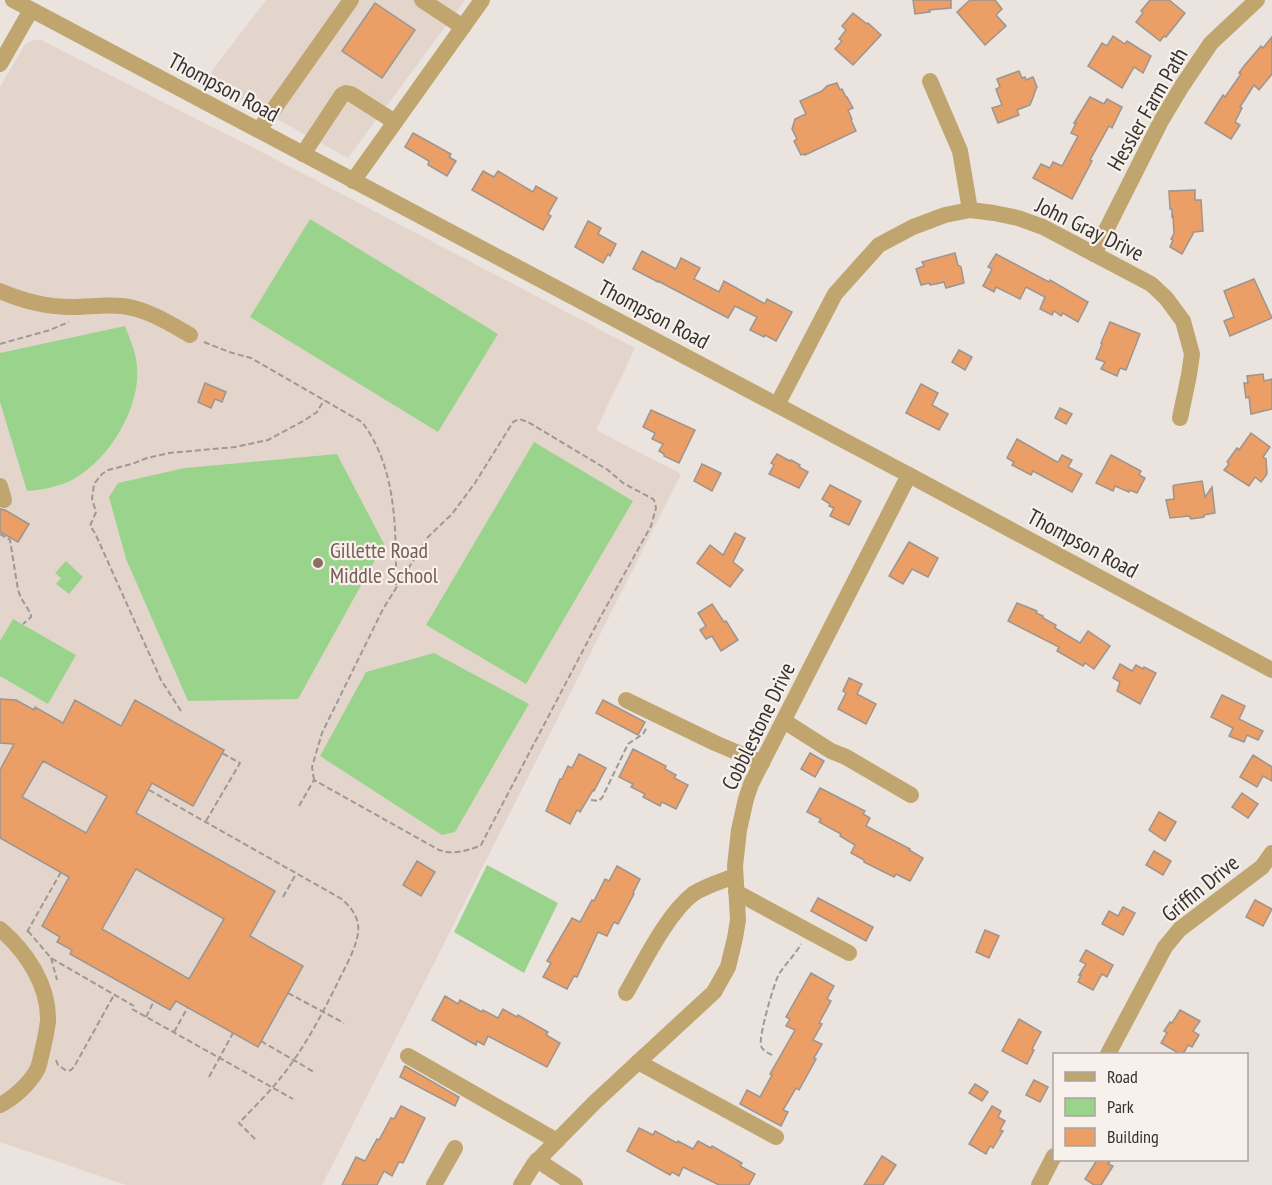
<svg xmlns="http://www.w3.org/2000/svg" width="1272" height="1185" font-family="'PT Sans Narrow',sans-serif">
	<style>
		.built { fill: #e4d5cc }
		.green { fill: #9ad48c }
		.building { fill: #eb9e66; stroke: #9c9590; stroke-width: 1.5; fill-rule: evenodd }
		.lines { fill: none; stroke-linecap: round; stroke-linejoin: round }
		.path { stroke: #9e9995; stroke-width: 2; stroke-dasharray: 6 3; stroke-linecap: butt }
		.minor { stroke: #c0a56e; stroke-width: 16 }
		.education-dot { fill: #8d6e63; stroke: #f7f0eb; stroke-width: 2 }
		.labels { text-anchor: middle; stroke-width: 4.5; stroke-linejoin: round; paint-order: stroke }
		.street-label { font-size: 22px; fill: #353230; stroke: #f7f0eb }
		.education-label { font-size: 22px; fill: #785e54; stroke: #f7f0eb; text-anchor: start }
	</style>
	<rect width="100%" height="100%" fill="#eae3de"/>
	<g class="built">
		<polygon points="266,0 465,0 348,158 205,80"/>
		<polygon points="35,40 41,40 275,159 635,348 596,430 681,474 322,1185 126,1185 0,1142 0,87 24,46 29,42"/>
	</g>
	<g class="green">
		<polygon points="310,219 498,334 438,432 250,317"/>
		<path d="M125,326C130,339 136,352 137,366C141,408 109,460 72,480C58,487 42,490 27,491L0,402V353Z"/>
		<polygon points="534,442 633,501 526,684 426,625"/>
		<polygon points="337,454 384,544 298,699 188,701 126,559 109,497 118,483 185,468"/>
		<polygon points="66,561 83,577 69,594 56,584 61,578 55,573"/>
		<polygon points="13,619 76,655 48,704 0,676 0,641"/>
		<polygon points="434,653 529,704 455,832 442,835 320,756 366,672"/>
		<polygon points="487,865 558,903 524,973 454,932"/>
	</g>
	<g class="building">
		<polygon points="913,0 951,0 951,8 929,10 930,12 915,14"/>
		<polygon points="970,0 995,0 1002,9 996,15 1006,26 985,45 957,12"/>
		<polygon points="1150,0 1169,0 1185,13 1166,37 1164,36 1160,41 1136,22 1143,13 1141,11"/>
		<polygon points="375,3 415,30 382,78 342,51"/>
		<polygon points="853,13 867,24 868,23 881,35 853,65 835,49 842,41 839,39 846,30 842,26"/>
		<polygon points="1113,36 1125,44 1127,41 1151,56 1143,73 1134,67 1122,88 1088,66 1102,43 1107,46"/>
		<polygon points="1272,37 1272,74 1259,90 1254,85 1240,107 1242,108 1235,122 1240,125 1231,139 1205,123 1223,95 1225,97 1241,74 1239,73 1244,66 1261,46 1263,48"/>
		<polygon points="1019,71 1022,78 1025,77 1026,80 1033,77 1037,87 1034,94 1034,95 1030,105 1017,110 1019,115 998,123 992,108 1002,105 996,89 1000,87 997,79"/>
		<polygon points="837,83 840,90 842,89 846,97 847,97 853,108 848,110 852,119 851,120 856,131 805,155 805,154 801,155 794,141 797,139 792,129 795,119 806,114 800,101 822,91 827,86"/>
		<polygon points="1090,97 1104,104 1107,99 1122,107 1112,128 1109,126 1090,160 1092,161 1072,199 1033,178 1041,164 1050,168 1053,162 1062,166 1078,136 1071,133 1076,123 1074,123"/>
		<polygon points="413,133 451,154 449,157 456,161 447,176 428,165 429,161 405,147"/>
		<polygon points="483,171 494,177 498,171 533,192 536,186 557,198 548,214 551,216 543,230 472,190"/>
		<polygon points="1195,190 1195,200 1201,200 1203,231 1194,232 1182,254 1170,247 1173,240 1171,239 1174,234 1173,216 1172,217 1172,209 1170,209 1169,191"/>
		<polygon points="588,221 601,228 598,234 616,244 610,256 608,254 603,263 575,247"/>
		<polygon points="642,251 676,269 681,258 700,268 694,279 719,292 724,281 765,304 767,299 792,312 776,341 765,335 764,337 750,330 757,317 735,306 728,318 658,281 658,282 633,269"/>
		<polygon points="955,253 958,265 961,267 964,283 946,288 944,282 936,284 930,285 929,283 921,285 916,269 924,266 922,262"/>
		<polygon points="996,254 1049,282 1050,280 1088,302 1078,322 1063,313 1061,316 1054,311 1052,315 1040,309 1045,297 1026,287 1020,299 996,287 994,292 983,286 992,269 988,267"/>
		<polygon points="1254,279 1272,318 1230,336 1224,321 1234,317 1224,291"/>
		<polygon points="1110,322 1140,334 1126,370 1120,368 1117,376 1101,369 1105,362 1096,359 1102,344 1101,343"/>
		<polygon points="959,350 972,357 965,370 952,362"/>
		<polygon points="1263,374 1264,381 1272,379 1272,409 1251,414 1249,397 1246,398 1244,383 1248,383 1247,376"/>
		<polygon points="205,383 226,392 222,402 215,399 211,408 198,402"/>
		<polygon points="921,384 938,393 932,405 948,414 939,430 906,413"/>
		<polygon points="1060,408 1072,414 1066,424 1055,418"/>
		<polygon points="651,410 695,430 679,463 664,456 664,454 659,451 663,444 652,439 655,433 643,427"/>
		<polygon points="1251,433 1270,447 1263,457 1266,459 1267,474 1261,482 1255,477 1249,486 1224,470 1229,464 1227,462 1237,448 1239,450"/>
		<polygon points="1017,439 1057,462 1059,461 1062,455 1072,460 1068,467 1082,474 1072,492 1033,471 1031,475 1012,465 1014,462 1007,458"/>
		<polygon points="777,454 790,461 791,460 800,465 799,467 808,472 799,488 769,474 774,465 771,463"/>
		<polygon points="1111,455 1141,471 1139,475 1145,478 1137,493 1130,490 1129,492 1115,486 1113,491 1096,483"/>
		<polygon points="702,464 721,473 712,491 694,481"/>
		<polygon points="1202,481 1205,497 1212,487 1215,513 1204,515 1204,517 1191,519 1189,516 1170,518 1166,500 1174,499 1173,486 1175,485"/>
		<polygon points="830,485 861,501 849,525 830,516 834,508 829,506 830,504 822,499"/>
		<polygon points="0,509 5,510 29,524 18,542 0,532"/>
		<polygon points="735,533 745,538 733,562 743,570 730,587 697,563 710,545 723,555"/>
		<polygon points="909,542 938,558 928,577 912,569 903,584 889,576"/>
		<polygon points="1017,603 1037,611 1036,613 1043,616 1043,618 1056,625 1055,628 1080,643 1088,631 1110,646 1094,669 1085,663 1083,666 1057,651 1059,647 1008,621"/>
		<polygon points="712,604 724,622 726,621 738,640 721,651 712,636 706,639 700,630 706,626 698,613"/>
		<polygon points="1120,664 1132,671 1136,665 1143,669 1144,667 1156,673 1140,704 1117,691 1120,682 1113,678"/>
		<polygon points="849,678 862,684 857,694 876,704 866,724 838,709 846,693 843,691"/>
		<polygon points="1222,695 1245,706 1239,719 1263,731 1258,740 1247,735 1244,742 1229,736 1233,728 1211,717"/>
		<path d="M0,699L16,700L34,710L35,707L63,723L75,700L121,726L135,700L224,750L193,806L152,783L136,813L275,891L250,936L303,966L258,1047L176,1001L170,1010L70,954L72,950L57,942L60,937L42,926L69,877L0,838V770L14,744L0,743ZM43,761L107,796L86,833L22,797ZM136,869L224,919L189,979L102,929Z"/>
		<polygon points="603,700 645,722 638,735 596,713"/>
		<polygon points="633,749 666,766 665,769 676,775 674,778 688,785 676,809 662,802 660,806 643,797 645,794 631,787 633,784 619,777"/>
		<polygon points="810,753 824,761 815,777 801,769"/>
		<polygon points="579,754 606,768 594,791 593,790 580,812 577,810 570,824 546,811 560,779 562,779 568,766 572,768"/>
		<polygon points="1253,755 1272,767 1272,781 1263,776 1257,787 1240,777"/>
		<polygon points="820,788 865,811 863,814 870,818 866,826 910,849 909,850 923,858 910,881 896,874 894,877 864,862 864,860 851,853 855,845 840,836 841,834 819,822 821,819 807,812"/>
		<polygon points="1242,793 1258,804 1248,818 1232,807"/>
		<polygon points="1159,812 1176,822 1165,841 1149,830"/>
		<polygon points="1154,851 1171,861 1163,875 1146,865"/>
		<polygon points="417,861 435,872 421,896 403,885"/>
		<polygon points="617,866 640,879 633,893 634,894 618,924 614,922 607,936 598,932 577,977 574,976 567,989 543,977 551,963 547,961 572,918 580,922 592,900 594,901 605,879 609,881"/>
		<polygon points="818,898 873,927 866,941 811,911"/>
		<polygon points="1255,900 1272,909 1263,926 1246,917"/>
		<polygon points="1123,907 1135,913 1123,935 1102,924 1109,911 1118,916"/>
		<polygon points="985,930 999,936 989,958 976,952"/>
		<polygon points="1086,950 1113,965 1107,977 1102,974 1093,990 1078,982 1081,975 1079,975 1086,964 1080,961"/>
		<polygon points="811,973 834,986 827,999 831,1001 819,1023 822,1024 813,1040 822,1044 814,1058 816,1059 799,1090 796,1088 783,1110 788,1112 781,1126 740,1104 747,1090 760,1097 772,1075 770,1074 795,1030 786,1026 790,1019 786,1017"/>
		<polygon points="445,996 458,1004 460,1000 482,1012 483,1010 498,1018 503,1009 517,1017 518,1015 548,1032 546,1035 560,1043 547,1067 488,1036 484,1045 477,1041 476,1045 432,1020"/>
		<polygon points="1180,1010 1200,1021 1193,1031 1199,1035 1192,1047 1188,1045 1184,1053 1182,1052 1180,1054 1161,1043 1167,1033 1164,1031 1170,1022 1172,1023"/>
		<polygon points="1019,1019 1041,1032 1032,1049 1034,1050 1027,1064 1002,1051"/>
		<polygon points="405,1066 459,1097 455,1106 400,1077"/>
		<polygon points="1034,1080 1048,1087 1040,1102 1026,1095"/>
		<polygon points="975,1084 988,1092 982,1101 969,1093"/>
		<polygon points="401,1106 425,1118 403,1163 399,1162 392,1176 384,1171 377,1185 342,1185 356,1157 365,1161 377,1139 379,1140 391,1118 394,1119"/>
		<polygon points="992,1106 1001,1111 998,1117 1005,1121 1000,1130 1003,1131 993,1148 990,1146 986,1154 969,1144"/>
		<polygon points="639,1128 653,1135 655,1131 677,1143 678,1141 693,1149 698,1141 711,1148 712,1146 742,1163 740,1166 755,1174 749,1185 719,1185 683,1167 679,1176 672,1172 670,1175 627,1151"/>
		<polygon points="882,1156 896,1165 883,1185 864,1185"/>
		<polygon points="1097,1160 1111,1160 1108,1164 1113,1166 1101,1185 1094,1185 1085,1179"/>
	</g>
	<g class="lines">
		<g class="path">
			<path d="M204,342L229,352L251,358L362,422C397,468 396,530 396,585"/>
			<polyline points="0,344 50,330 69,322"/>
			<polyline points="0,534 10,540 18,590 21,598 31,614 31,617 23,624"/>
			<polyline points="181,711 161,680 112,571 95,533 90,526 96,512 92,499 94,484 102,474 108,470 132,464 147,458 169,453 235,447 268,440 305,420 317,412 324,400"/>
			<path d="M149,790L340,898C351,906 360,918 358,933C356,949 344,969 337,984C323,1012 309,1039 291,1064C276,1086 257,1104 239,1123L256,1140"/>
			<polyline points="591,800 598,801 602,798 628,744 643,734 647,727"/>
			<path d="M299,806L314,780L439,850C453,855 468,851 481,845L601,616L651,526L656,508L655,502L653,499L623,483L608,470L528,422L519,419L513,422L475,483L452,514L428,537L383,609L322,733L312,767L314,780"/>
			<polyline points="206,821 240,763 222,753"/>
			<polyline points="283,897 296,874"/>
			<polyline points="28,931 51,958 134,1006"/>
			<polyline points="27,932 61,872"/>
			<polyline points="51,958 57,980"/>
			<polyline points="288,993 344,1023"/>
			<polyline points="132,1009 293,1099"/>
			<polyline points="146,1017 154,1001"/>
			<polyline points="174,1032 188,1007"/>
			<polyline points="261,1041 314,1072"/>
			<path d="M772,1055C768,1053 763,1051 761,1046C758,1038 774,983 779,974C786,963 795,955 801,944"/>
			<polyline points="56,1060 58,1065 67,1071 71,1070 74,1067 114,995"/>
			<polyline points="209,1077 233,1033"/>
		</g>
		<g class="minor">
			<polyline points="13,0 909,475 1272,670"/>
			<polyline points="422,0 463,27"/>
			<polyline points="0,64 31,10"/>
			<polyline points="930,81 960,151 970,210"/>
			<polyline points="259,130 351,0"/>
			<polyline points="303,154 342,95 346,93 351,94 395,122"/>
			<polyline points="353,181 482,0"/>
			<polyline points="1094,254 1161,121 1182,86 1211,43 1257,0"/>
			<path d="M0,291C23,301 47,307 72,307C88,307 106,304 122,306C147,309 169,323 190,335"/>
			<polyline points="777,405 835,294 879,245 913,227 945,215 970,210 994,213 1018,218 1043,227 1151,284 1166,298 1183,321 1192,354 1189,375 1180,418"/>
			<polyline points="0,486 4,500"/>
			<polyline points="626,700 715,743 762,763"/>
			<polyline points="784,721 831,751 846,757 911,795"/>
			<polyline points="736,892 849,953"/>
			<path d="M0,929C26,951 49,985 48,1021C47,1030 45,1039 43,1048C41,1055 40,1064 37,1070C29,1084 14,1098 0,1105"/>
			<path d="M626,993C643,964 667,914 693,894C705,886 722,881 735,876"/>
			<polyline points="1108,1054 1165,947 1180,929 1262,867 1272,853"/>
			<polyline points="408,1056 557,1141"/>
			<polyline points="638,1062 776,1137"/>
			<polyline points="537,1160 575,1185"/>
			<polyline points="434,1185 455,1148"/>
			<polyline points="521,1185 534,1164 595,1102 714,992 728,967 735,938 738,920 735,866 739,830 746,799 751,784 909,475"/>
			<polyline points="1039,1185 1054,1156"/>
		</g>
	</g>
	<circle class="education-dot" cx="318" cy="563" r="6"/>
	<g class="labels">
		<g class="street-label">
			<text transform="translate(224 87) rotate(28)" y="8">Thompson Road</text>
			<text transform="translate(1147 109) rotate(-60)" y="8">Hessler Farm Path</text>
			<text transform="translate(1090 229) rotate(26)" y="8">John Gray Drive</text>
			<text transform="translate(654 314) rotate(28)" y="8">Thompson Road</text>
			<text transform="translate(1083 543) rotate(28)" y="8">Thompson Road</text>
			<text transform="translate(758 726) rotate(-64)" y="8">Cobblestone Drive</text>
			<text transform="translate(1200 888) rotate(-39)" y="8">Griffin Drive</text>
		</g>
		<g class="education-label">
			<text x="330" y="558">Gillette Road<tspan x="330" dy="25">Middle School</tspan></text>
		</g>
	</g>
	<rect x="1053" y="1053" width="195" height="108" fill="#f7f0eb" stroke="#a9a4a0" stroke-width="1.5"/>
	<rect x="1065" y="1072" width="30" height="9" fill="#c0a56e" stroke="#a9a4a0" stroke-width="1.5"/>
	<text x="1107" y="1083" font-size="18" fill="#353230">Road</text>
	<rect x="1065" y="1098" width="30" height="18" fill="#9ad48c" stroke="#a9a4a0" stroke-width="1.5"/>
	<text x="1107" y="1113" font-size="18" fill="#353230">Park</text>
	<rect x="1065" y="1128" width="30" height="18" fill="#eb9e66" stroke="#a9a4a0" stroke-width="1.5"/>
	<text x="1107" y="1143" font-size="18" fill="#353230">Building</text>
</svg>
